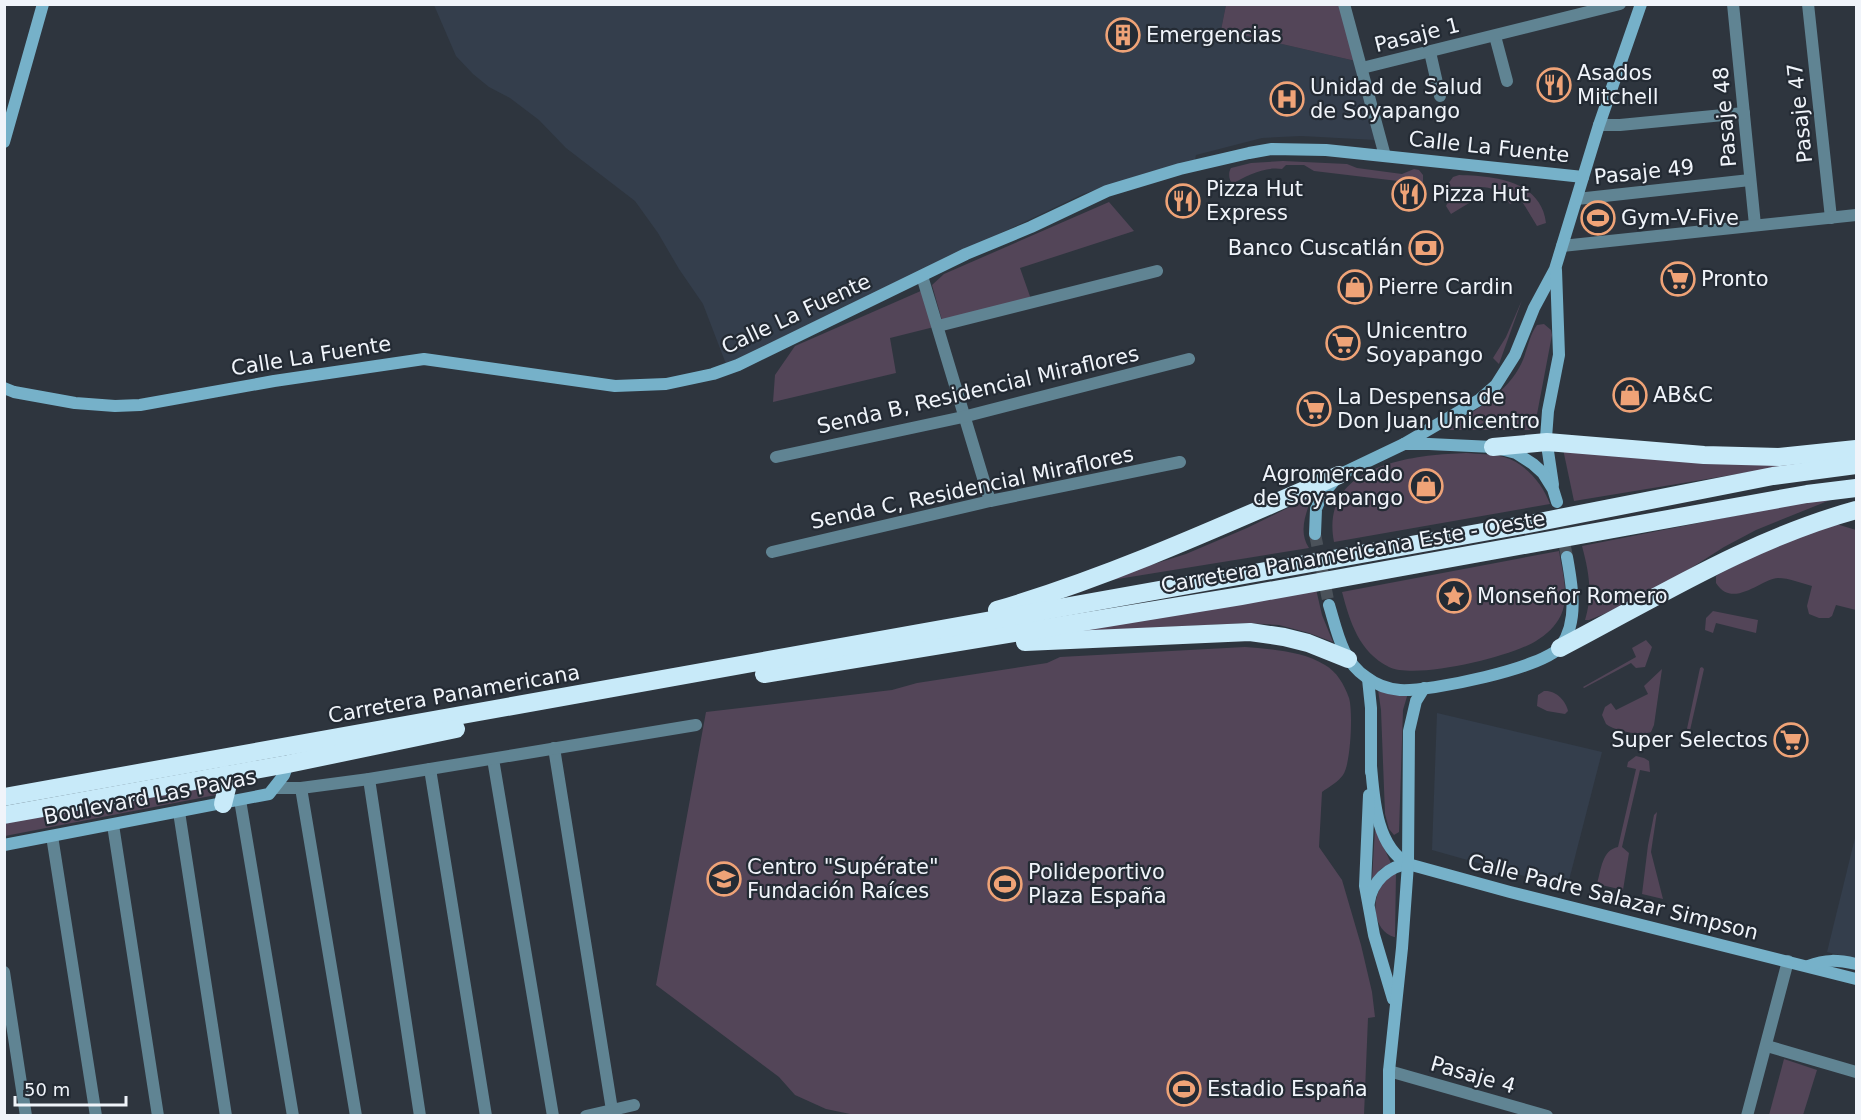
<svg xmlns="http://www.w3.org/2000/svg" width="1861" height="1120" font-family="'DejaVu Sans',sans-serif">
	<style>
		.built { fill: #343e4c }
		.green { fill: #534558 }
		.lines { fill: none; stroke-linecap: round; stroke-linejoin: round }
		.secondary-tunnel { stroke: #4b525a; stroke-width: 12; stroke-dasharray: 12 6; stroke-linecap: butt }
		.street { stroke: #608493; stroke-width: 12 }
		.secondary { stroke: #76b1c9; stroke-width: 12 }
		.highway { stroke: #c8eaf9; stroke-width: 18 }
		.labels { text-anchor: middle; stroke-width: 4.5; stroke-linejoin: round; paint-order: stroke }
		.poi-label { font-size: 21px; fill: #f0f4fa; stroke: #242b34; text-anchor: start }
		.street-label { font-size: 21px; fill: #f0f4fa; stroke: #242b34 }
	</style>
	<rect width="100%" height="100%" fill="#2e353e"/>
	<g class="built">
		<polygon points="434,5 1226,5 1221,30 1360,62 1376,140 1301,136 1262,138 1196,155 1195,160 1146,173 1083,194 726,364 703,304 679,269 658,233 635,201 566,148 539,120 510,98 489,87 473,74 456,56"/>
		<polygon points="1437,713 1602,752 1567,888 1432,850"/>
		<polygon points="1856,834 1856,959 1827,952"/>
	</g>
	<g class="green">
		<polygon points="1226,5 1344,5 1360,62 1221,30"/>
		<path d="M1283,161L1347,164L1357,168L1402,174L1414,169L1419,170L1423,175V184L1314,171L1304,165H1286L1282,169C1266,166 1245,176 1232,184C1229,179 1228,173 1231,168L1251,163Z"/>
		<path d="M1459,175C1493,176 1541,180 1546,223L1537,226L1520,198L1510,204C1492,178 1474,190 1450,189L1448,184L1453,177Z"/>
		<polygon points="1471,197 1478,200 1475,202 1474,200 1451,214 1446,206 1448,202"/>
		<polygon points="1109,202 1134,231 1020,268 1032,302 943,324 932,285 944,274"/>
		<polygon points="923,290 934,327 890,338 896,373 773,402 775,375 795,346"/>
		<polygon points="1522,300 1499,364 1493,358 1506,337"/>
		<path d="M1544,324L1551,330L1552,335L1534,430H1443C1471,412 1502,398 1519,368C1527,355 1528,337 1537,325Z"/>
		<polygon points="1563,449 1810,462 1574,501"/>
		<path d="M1466,453C1478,454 1492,454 1504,457C1525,463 1543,484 1550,504L1334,542C1319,465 1411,455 1466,453Z"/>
		<path d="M1845,494L1756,530L1724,547L1688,570L1609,612L1589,620H1585C1593,594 1589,572 1582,546Z"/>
		<path d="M1312,496C1306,514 1298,531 1309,548L1093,583L1186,554L1247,528Z"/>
		<path d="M1833,523L1856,530V610L1836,605L1832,616L1829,618H1819L1809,614L1807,606L1812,586C1801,583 1789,578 1778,578C1762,578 1733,610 1716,583V576L1719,574L1775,545Z"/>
		<path d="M1559,551C1562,571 1570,596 1561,615C1556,626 1546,635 1536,641C1510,657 1416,680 1389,667C1359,652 1350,622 1342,592Z"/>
		<polygon points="1316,589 1322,615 1333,642 1309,633 1279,625 1248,623 1087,631 1073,630"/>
		<polygon points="1713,611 1758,620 1756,633 1716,623 1713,633 1705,630 1706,618"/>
		<polygon points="1646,640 1652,647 1645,667 1636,668 1631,663 1584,688 1583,687 1636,657 1632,648"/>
		<path d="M1245,647C1270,649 1303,651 1325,665C1337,672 1344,684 1349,698C1353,710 1351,764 1343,775C1338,782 1329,787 1322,792L1319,847L1342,880L1361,945L1372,992L1375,1017L1368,1018L1364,1115H855L826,1109L795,1095L779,1077L656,985L706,712L892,690L917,683L1047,663L1060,657Z"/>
		<polygon points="1702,667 1704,669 1688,739 1686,740 1685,738 1700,668"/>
		<path d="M1662,669L1654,725L1651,732C1640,736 1615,731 1606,724L1602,715L1605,707L1611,703L1616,710L1648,694L1644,686Z"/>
		<polygon points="1378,690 1408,693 1403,710 1399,832 1394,835 1389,829 1385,814 1381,710"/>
		<path d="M1544,691C1556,690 1566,701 1568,711L1565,714L1547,711L1537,706L1538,695Z"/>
		<path d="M1636,756L1644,758L1649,761L1650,772L1640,770L1622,847L1629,853L1623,890L1597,884C1601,870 1602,850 1618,847L1636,769L1627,767L1628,762Z"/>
		<polygon points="225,775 226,793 5,836 5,815"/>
		<polygon points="1657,812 1651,852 1663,899 1642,894 1648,845 1654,815"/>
		<polygon points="1375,829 1391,863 1381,869 1372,879"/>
		<path d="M1396,872L1395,937H1394C1373,930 1371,901 1382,885C1385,879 1391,876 1396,872Z"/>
		<polygon points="1784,1059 1817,1070 1803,1115 1769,1115"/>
	</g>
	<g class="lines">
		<g class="secondary-tunnel">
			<polyline points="1558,511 1567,557"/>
			<polyline points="1315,534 1329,605"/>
		</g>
		<g class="street">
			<polyline points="1344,4 1385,156"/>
			<polyline points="1733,4 1755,225"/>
			<polyline points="1808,4 1831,218"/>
			<polyline points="1495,36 1507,81"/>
			<polyline points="1430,52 1440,96"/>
			<polyline points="1362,68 1620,4"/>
			<polyline points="1599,125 1620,125 1744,113"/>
			<polyline points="1577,199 1750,180"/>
			<polyline points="1562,246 1856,215"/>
			<polyline points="922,276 990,501"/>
			<polyline points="938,326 1157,271"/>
			<polyline points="776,457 963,417 1189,359"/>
			<polyline points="772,552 990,501 1180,462"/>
			<polyline points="554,748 612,1110"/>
			<polyline points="493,759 553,1116"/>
			<polyline points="430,769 486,1116"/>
			<polyline points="369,779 420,1116"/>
			<polyline points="275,788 301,788 369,779 696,725"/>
			<polyline points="301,788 356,1116"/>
			<polyline points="240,800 293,1116"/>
			<polyline points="179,812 226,1116"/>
			<polyline points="113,825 158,1116"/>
			<polyline points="52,836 96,1116"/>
			<polyline points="4,972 26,1116"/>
			<polyline points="1767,1046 1856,1072"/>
			<polyline points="1389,1071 1547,1116"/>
			<polyline points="586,1116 634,1105"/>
			<polyline points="1747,1116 1788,961"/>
		</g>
		<g class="secondary">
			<polyline points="4,142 43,4"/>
			<polyline points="4,388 14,392 75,403 115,406 140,405 274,381 424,359 615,386 666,384 713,374 738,365 966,254 1031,227 1107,191 1180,169 1249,153 1272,149 1326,150 1583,177"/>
			<polyline points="1404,444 1479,400 1496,385 1515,355 1534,308 1555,269 1599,125 1641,4"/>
			<polyline points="1553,485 1546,438 1548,411 1559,355 1556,270"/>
			<polyline points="1315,534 1316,509 1322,495 1339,475 1404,444 1429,444 1493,447 1516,453 1533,464 1543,473 1553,489 1557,502"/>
			<path d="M1329,605C1337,631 1342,661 1366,677C1375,684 1388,689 1400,690C1428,692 1545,668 1561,646C1579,621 1572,585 1567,557"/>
			<polyline points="1368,679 1371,708 1371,772"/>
			<path d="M1371,766C1374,799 1376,846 1408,864L1510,892L1856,979"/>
			<polyline points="1369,795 1365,886 1374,935 1393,999"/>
			<polyline points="4,845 269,794 284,775 288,764"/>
			<path d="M1369,902C1372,882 1388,866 1408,864"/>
			<path d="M1808,966C1826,959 1838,960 1856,964"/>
			<polyline points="1389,1116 1389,1071 1402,948 1408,864 1409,731 1416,701 1424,688"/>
		</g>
		<g class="highway">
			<polyline points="1493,447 1547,442 1704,455 1779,457 1856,449"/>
			<path d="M997,610C1115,575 1226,524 1339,475"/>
			<polyline points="1025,642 1250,632 1284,637 1308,643 1348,659"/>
			<path d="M1560,648C1656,598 1750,539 1856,510"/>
			<polyline points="764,674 1241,596 1807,494 1856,488"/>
			<polyline points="4,797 1534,523 1773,476 1856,465"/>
			<polyline points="223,804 227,788 225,775"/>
			<polyline points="4,815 288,764 456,729"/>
		</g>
	</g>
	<defs>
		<symbol id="building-ring" viewBox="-11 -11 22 22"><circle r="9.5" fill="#242b34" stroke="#efa377" stroke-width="1.5"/><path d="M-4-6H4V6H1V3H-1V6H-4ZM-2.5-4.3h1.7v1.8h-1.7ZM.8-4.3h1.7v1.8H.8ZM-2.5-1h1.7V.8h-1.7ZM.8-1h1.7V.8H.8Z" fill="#efa377"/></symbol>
		<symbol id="restaurant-ring" viewBox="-11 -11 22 22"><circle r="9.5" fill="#242b34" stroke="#efa377" stroke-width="1.5"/><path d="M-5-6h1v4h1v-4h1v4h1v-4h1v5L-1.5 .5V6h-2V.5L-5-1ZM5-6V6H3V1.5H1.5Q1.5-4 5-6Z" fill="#efa377"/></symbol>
		<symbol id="hospital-ring" viewBox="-11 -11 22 22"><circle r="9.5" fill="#242b34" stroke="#efa377" stroke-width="1.5"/><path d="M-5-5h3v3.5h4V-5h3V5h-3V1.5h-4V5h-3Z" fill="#efa377"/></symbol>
		<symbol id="stadium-ring" viewBox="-11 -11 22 22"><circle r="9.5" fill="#242b34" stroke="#efa377" stroke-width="1.5"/><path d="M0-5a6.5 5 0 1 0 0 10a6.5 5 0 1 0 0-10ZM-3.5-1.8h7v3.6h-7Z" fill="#efa377"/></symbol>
		<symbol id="bank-ring" viewBox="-11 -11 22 22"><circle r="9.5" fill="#242b34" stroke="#efa377" stroke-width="1.5"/><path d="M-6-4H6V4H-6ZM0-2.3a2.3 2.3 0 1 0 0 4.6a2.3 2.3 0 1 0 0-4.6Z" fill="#efa377"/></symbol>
		<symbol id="supermarket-ring" viewBox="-11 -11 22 22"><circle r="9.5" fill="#242b34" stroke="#efa377" stroke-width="1.5"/><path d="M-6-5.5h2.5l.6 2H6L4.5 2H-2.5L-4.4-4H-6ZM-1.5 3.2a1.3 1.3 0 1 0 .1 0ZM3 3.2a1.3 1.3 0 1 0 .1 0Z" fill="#efa377"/></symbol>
		<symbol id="shop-ring" viewBox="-11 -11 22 22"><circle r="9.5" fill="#242b34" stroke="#efa377" stroke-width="1.5"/><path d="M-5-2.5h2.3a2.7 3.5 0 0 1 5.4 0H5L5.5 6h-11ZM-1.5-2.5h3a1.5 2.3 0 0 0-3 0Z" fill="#efa377"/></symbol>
		<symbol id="sight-ring" viewBox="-11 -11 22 22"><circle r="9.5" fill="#242b34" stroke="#efa377" stroke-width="1.5"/><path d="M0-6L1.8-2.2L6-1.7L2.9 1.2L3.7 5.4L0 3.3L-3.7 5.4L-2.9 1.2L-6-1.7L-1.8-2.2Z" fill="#efa377"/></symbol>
		<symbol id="university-ring" viewBox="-11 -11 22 22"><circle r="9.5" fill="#242b34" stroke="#efa377" stroke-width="1.5"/><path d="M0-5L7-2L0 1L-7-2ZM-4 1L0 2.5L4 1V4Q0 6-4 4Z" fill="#efa377"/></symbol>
	</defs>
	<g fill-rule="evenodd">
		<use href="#building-ring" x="1104" y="16" width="38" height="38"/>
		<use href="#restaurant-ring" x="1535" y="66" width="38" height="38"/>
		<use href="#hospital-ring" x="1268" y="80" width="38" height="38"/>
		<use href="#restaurant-ring" x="1390" y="175" width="38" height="38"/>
		<use href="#restaurant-ring" x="1164" y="182" width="38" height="38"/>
		<use href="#stadium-ring" x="1579" y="199" width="38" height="38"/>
		<use href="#bank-ring" x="1407" y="229" width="38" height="38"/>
		<use href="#supermarket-ring" x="1659" y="260" width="38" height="38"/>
		<use href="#shop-ring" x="1336" y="268" width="38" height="38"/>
		<use href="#supermarket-ring" x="1324" y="324" width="38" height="38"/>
		<use href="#shop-ring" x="1611" y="376" width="38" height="38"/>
		<use href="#supermarket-ring" x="1295" y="390" width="38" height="38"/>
		<use href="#shop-ring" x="1407" y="467" width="38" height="38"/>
		<use href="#sight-ring" x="1435" y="577" width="38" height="38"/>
		<use href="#supermarket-ring" x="1772" y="721" width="38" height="38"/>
		<use href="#university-ring" x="705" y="860" width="38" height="38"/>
		<use href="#stadium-ring" x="986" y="865" width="38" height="38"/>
		<use href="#stadium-ring" x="1165" y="1070" width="38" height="38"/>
	</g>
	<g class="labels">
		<g class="poi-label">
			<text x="1146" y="42">Emergencias</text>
			<text x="1577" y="80">Asados<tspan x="1577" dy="24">Mitchell</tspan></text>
			<text x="1310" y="94">Unidad de Salud<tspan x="1310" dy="24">de Soyapango</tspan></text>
			<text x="1206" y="196">Pizza Hut<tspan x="1206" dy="24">Express</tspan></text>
			<text x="1432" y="201">Pizza Hut</text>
			<text x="1621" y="225">Gym-V-Five</text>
			<text x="1403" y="255" text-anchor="end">Banco Cuscatlán</text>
			<text x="1701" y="286">Pronto</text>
			<text x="1378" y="294">Pierre Cardin</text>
			<text x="1366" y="338">Unicentro<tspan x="1366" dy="24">Soyapango</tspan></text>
			<text x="1653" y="402">AB&amp;C</text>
			<text x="1337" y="404">La Despensa de<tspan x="1337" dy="24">Don Juan Unicentro</tspan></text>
			<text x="1403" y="481" text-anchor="end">Agromercado<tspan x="1403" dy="24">de Soyapango</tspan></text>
			<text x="1477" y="603">Monseñor Romero</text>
			<text x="1768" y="747" text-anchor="end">Super Selectos</text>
			<text x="747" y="874">Centro "Supérate"<tspan x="747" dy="24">Fundación Raíces</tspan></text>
			<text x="1028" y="879">Polideportivo<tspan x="1028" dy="24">Plaza España</tspan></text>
			<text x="1207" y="1096">Estadio España</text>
		</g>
		<g class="street-label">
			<text transform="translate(1417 35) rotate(-14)" y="7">Pasaje 1</text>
			<text transform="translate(1800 113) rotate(-96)" y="7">Pasaje 47</text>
			<text transform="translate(1725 117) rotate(-95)" y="7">Pasaje 48</text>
			<text transform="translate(1489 147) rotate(6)" y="7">Calle La Fuente</text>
			<text transform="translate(1644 172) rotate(-6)" y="7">Pasaje 49</text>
			<text transform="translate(796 314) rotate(-25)" y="7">Calle La Fuente</text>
			<text transform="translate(311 356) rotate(-9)" y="7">Calle La Fuente</text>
			<text transform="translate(978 390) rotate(-13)" y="7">Senda B, Residencial Miraflores</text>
			<text transform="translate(972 488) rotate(-12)" y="7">Senda C, Residencial Miraflores</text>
			<text transform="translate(1353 552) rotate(-10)" y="7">Carretera Panamericana Este - Oeste</text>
			<text transform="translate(454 694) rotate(-10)" y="7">Carretera Panamericana</text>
			<text transform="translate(150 797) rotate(-11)" y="7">Boulevard Las Pavas</text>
			<text transform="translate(1613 897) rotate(14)" y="7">Calle Padre Salazar Simpson</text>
			<text transform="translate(1473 1075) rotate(16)" y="7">Pasaje 4</text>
		</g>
	</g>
	<rect width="1861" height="1120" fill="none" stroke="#f0f4fa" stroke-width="12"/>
	<path d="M15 1096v9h111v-9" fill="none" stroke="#f0f4fa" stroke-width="3"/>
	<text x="24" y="1096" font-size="18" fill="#f0f4fa" stroke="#242b34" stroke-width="4.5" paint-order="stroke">50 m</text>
</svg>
